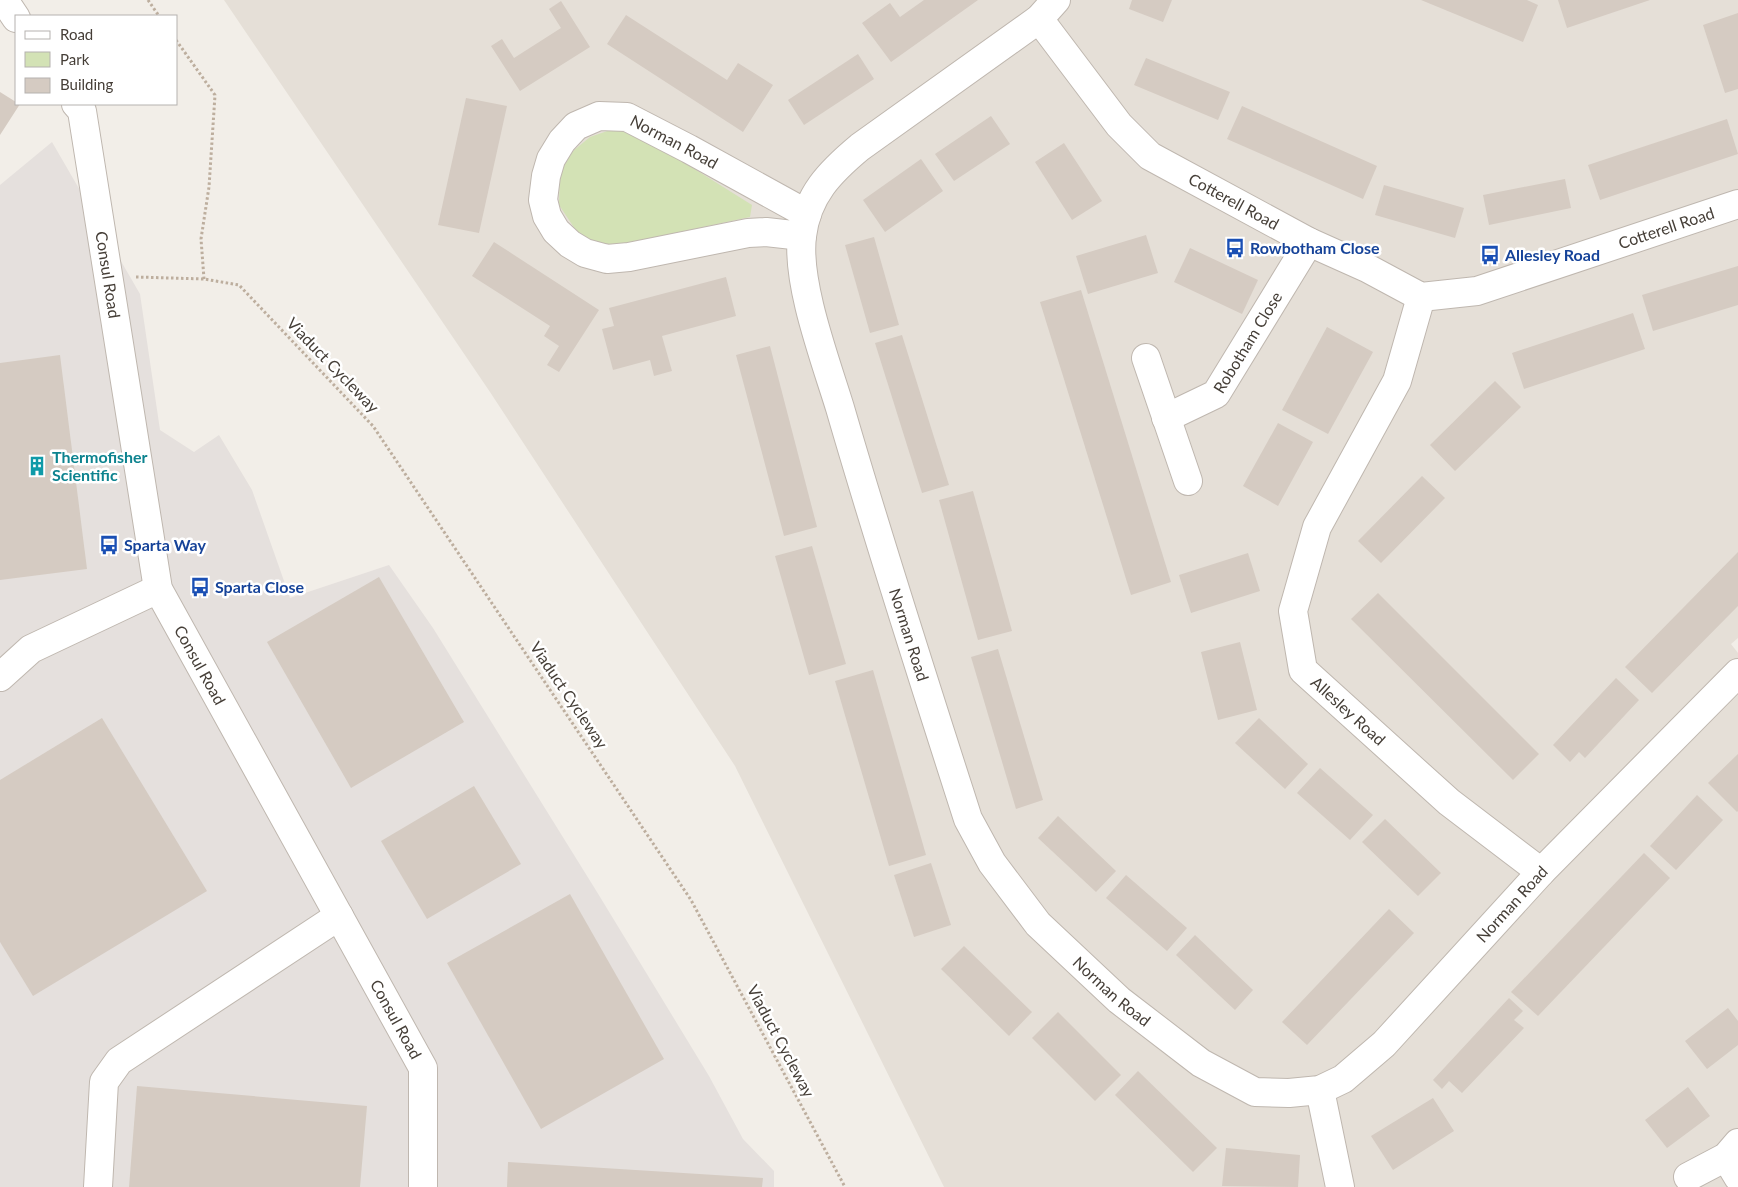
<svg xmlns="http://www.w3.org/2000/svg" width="1738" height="1187" font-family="Lato,sans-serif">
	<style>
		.residential { fill: #e5dfd7 }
		.industrial { fill: #e5e0dd }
		.green { fill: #d3e2b5 }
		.building { fill: #d5cbc2 }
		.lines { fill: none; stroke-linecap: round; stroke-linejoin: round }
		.minor-casing { stroke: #bfb7af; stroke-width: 30 }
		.path { stroke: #bdae9e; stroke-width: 3; stroke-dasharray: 2.5 2.5; stroke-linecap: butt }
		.minor { stroke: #fff; stroke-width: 28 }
		.labels { text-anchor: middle; stroke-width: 5; stroke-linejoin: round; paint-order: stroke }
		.street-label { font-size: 16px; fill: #453e37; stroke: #fff }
		.transit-label { font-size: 16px; font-weight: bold; fill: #164399; stroke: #fff; text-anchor: start }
		.culture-label { font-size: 16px; font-weight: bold; fill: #0d838f; stroke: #fff; text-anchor: start }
	</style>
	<rect width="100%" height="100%" fill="#f2eee8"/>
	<polygon class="residential" points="224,0 1738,0 1738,638 1731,644 1738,653 1738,1187 944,1187 735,766 490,392"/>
	<polygon class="industrial" points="52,142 140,294 160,430 194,452 219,435 252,490 290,598 389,565 433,628 597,892 709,1076 743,1139 774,1171 774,1187 0,1187 0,185"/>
	<polygon class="green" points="616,128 645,138 752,205 750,217 614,246 583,241 559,205 560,172 573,151 590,137"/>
	<g class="building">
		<polygon points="924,0 978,0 891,62 862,23 890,3 900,17"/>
		<polygon points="1132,0 1172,0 1163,22 1129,9"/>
		<polygon points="1421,0 1527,0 1538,5 1523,42"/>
		<polygon points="1558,0 1650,0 1567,28"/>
		<polygon points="561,1 590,47 520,91 491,46 502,39 514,58 561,28 549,9"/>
		<polygon points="1738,13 1738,89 1725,93 1703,25"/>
		<polygon points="626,15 727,80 738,63 773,85 743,132 607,44"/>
		<polygon points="858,54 874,79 804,125 788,100"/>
		<polygon points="1146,58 1230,92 1218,120 1134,85"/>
		<polygon points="0,92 16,102 16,104 20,104 0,135"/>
		<polygon points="466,98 507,106 479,233 438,225"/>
		<polygon points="1242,106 1377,166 1363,199 1227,139"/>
		<polygon points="991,116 1010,144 954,181 935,154"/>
		<polygon points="1727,119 1738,154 1600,200 1588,165"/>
		<polygon points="1064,143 1102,201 1072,220 1035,162"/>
		<polygon points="921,159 943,191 885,232 863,200"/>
		<polygon points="1565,179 1571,208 1489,225 1483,195"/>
		<polygon points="1384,185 1464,208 1455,238 1375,215"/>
		<polygon points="1146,235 1158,273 1088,294 1076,256"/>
		<polygon points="874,237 899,325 870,333 845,245"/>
		<polygon points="494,242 599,310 559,372 547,365 559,346 544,336 550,326 472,276"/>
		<polygon points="1190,248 1258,280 1242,314 1174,282"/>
		<polygon points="1738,266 1738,305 1653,331 1642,295"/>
		<polygon points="726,277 736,316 662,336 672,371 654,376 650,360 613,370 602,329 614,326 609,308"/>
		<polygon points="1081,290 1171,582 1131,595 1040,302"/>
		<polygon points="1633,313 1645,349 1524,389 1512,353"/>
		<polygon points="1327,327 1373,352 1328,434 1282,410"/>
		<polygon points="902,335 949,485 922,493 875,343"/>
		<polygon points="770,346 817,527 784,536 736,355"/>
		<polygon points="60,355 87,569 0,580 0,363"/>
		<polygon points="1495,381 1521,407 1455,471 1430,445"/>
		<polygon points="1278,423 1313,442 1278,506 1243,486"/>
		<polygon points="1422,476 1445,498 1381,563 1358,541"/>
		<polygon points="973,491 1012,631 978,640 939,500"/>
		<polygon points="812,546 846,664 809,675 775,556"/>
		<polygon points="1738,552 1738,606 1652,693 1625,667"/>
		<polygon points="1248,553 1260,591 1191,613 1179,575"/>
		<polygon points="379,577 464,722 351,788 267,642"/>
		<polygon points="1378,593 1539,754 1513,780 1351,619"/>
		<polygon points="1240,642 1257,710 1218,720 1201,652"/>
		<polygon points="998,649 1043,800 1016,809 971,657"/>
		<polygon points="873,670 926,855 889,866 835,681"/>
		<polygon points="1616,678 1639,700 1585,758 1579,752 1570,762 1553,745"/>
		<polygon points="102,718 207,891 33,996 0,942 0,780"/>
		<polygon points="1259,718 1308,764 1285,789 1235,743"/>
		<polygon points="1738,754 1738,811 1737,812 1708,783"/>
		<polygon points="1320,768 1373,815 1350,840 1297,793"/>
		<polygon points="474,786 521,864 427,919 381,841"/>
		<polygon points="1697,795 1723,820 1676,870 1650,846"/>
		<polygon points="1058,816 1116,871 1096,892 1038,838"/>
		<polygon points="1385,819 1441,873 1418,896 1362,842"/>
		<polygon points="1644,853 1670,878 1538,1016 1511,992"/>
		<polygon points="931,863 951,925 914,937 894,875"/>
		<polygon points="1126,875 1187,928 1167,951 1106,898"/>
		<polygon points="570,894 664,1059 541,1129 447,963"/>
		<polygon points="1389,909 1414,933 1307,1045 1282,1022"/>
		<polygon points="1195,935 1253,990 1235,1010 1176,955"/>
		<polygon points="964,946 1032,1012 1009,1036 941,969"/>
		<polygon points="1509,998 1523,1011 1514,1020 1524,1028 1462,1093 1449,1081 1442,1089 1433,1080"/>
		<polygon points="1728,1008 1738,1021 1738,1045 1707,1069 1685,1041"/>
		<polygon points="1058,1012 1121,1075 1095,1101 1032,1038"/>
		<polygon points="1138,1071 1217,1148 1193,1172 1115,1095"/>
		<polygon points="137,1086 367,1106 360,1187 129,1187"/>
		<polygon points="1688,1087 1710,1116 1667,1148 1645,1120"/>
		<polygon points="1433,1098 1454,1131 1393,1170 1371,1136"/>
		<polygon points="1226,1148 1300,1155 1298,1187 1222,1186"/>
		<polygon points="508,1162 763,1178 762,1187 507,1187"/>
	</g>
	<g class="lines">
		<defs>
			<g id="minor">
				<polyline points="4,0 16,18"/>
				<path id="s1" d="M1056,0L1039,19L860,147C830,172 807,195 802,236C796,283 826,362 840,408C880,546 924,682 968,819L992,863L1038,924L1119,1000L1201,1063L1255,1092L1289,1093L1320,1090L1343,1079L1384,1044L1541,872L1738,673"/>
				<path id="s2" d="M1039,19L1119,125L1150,156L1309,242L1367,268L1421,297L1477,291L1738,204"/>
				<path id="s3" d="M76,104L82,111L158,589L423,1068V1187"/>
				<path id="s4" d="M802,236L766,232L748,233L629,257L607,259L585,253L570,244L556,231L547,216L543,200L546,176L551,159L562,141L576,126L599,116L627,117L689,149L807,214"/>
				<path id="s5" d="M1421,297L1397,381L1317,527L1293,611L1303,670L1449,802L1541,872"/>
				<polyline points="1146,358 1188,481"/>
				<path id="s6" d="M1166,418L1216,394L1309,242"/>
				<polyline points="0,677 31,649 158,589"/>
				<polyline points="1320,1090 1340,1187"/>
				<polyline points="1726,1157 1738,1177"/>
				<polyline points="1688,1177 1726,1157 1738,1143"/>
				<polyline points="98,1187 104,1082 119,1061 339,916"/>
			</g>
		</defs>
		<use href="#minor" class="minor-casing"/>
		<g class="path">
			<polyline points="148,0 159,16"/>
			<polyline points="176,40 215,95 209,187 201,239 204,279"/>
			<polyline points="136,277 204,279 239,285 373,426 691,900 845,1187"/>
		</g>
		<use href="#minor" class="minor"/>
	</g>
	<defs>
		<symbol id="bus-bare" viewBox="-9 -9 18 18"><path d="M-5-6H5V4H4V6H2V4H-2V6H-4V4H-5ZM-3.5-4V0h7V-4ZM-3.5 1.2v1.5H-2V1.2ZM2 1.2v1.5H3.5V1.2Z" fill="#1a4fb4" stroke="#fff" stroke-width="2.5" paint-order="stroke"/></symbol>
		<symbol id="building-bare" viewBox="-9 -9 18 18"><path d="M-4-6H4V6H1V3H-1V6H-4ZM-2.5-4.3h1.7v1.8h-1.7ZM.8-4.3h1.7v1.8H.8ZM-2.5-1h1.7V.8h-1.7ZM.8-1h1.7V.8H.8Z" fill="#0f9aa8" stroke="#fff" stroke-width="2.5" paint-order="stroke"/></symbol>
	</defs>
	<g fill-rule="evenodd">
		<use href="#bus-bare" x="1221" y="234" width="28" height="28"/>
		<use href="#bus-bare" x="1476" y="241" width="28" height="28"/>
		<use href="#building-bare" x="23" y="452" width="28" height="28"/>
		<use href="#bus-bare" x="95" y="531" width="28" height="28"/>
		<use href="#bus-bare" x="186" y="573" width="28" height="28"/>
	</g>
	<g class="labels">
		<g class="street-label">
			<text dy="6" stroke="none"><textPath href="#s4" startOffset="481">Norman Road</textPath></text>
			<text dy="6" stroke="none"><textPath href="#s2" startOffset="272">Cotterell Road</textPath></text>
			<text dy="6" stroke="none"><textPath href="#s2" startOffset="738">Cotterell Road</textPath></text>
			<text dy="6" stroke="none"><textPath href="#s3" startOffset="175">Consul Road</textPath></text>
			<text dy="6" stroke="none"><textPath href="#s6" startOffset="116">Robotham Close</textPath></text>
			<text transform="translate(333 365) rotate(46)" y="6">Viaduct Cycleway</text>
			<text dy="6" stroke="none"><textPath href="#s1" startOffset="769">Norman Road</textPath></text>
			<text dy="6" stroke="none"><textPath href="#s3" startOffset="580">Consul Road</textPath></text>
			<text transform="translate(569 695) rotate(56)" y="6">Viaduct Cycleway</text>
			<text dy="6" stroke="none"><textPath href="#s5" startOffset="462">Allesley Road</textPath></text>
			<text dy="6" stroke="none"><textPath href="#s1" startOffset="1699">Norman Road</textPath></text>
			<text dy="6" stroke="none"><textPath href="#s1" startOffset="1189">Norman Road</textPath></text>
			<text dy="6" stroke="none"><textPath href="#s3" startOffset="985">Consul Road</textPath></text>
			<text transform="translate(781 1041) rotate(62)" y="6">Viaduct Cycleway</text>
		</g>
		<g class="transit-label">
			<text x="1250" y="254">Rowbotham Close</text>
			<text x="1505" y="261">Allesley Road</text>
			<text x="124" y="551">Sparta Way</text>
			<text x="215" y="593">Sparta Close</text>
		</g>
		<g class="culture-label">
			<text x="52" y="463">Thermofisher<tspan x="52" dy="18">Scientific</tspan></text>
		</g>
	</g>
	<rect x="15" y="15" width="162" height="90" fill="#ffffff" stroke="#b5b2af"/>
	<rect x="25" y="31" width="25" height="8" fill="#ffffff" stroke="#b5b2af"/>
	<text x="60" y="40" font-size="15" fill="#453e37">Road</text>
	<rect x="25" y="52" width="25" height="15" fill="#d3e2b5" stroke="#b5b2af"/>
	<text x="60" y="65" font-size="15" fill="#453e37">Park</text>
	<rect x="25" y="78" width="25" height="15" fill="#d5cbc2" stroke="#b5b2af"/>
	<text x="60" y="90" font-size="15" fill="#453e37">Building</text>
</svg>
